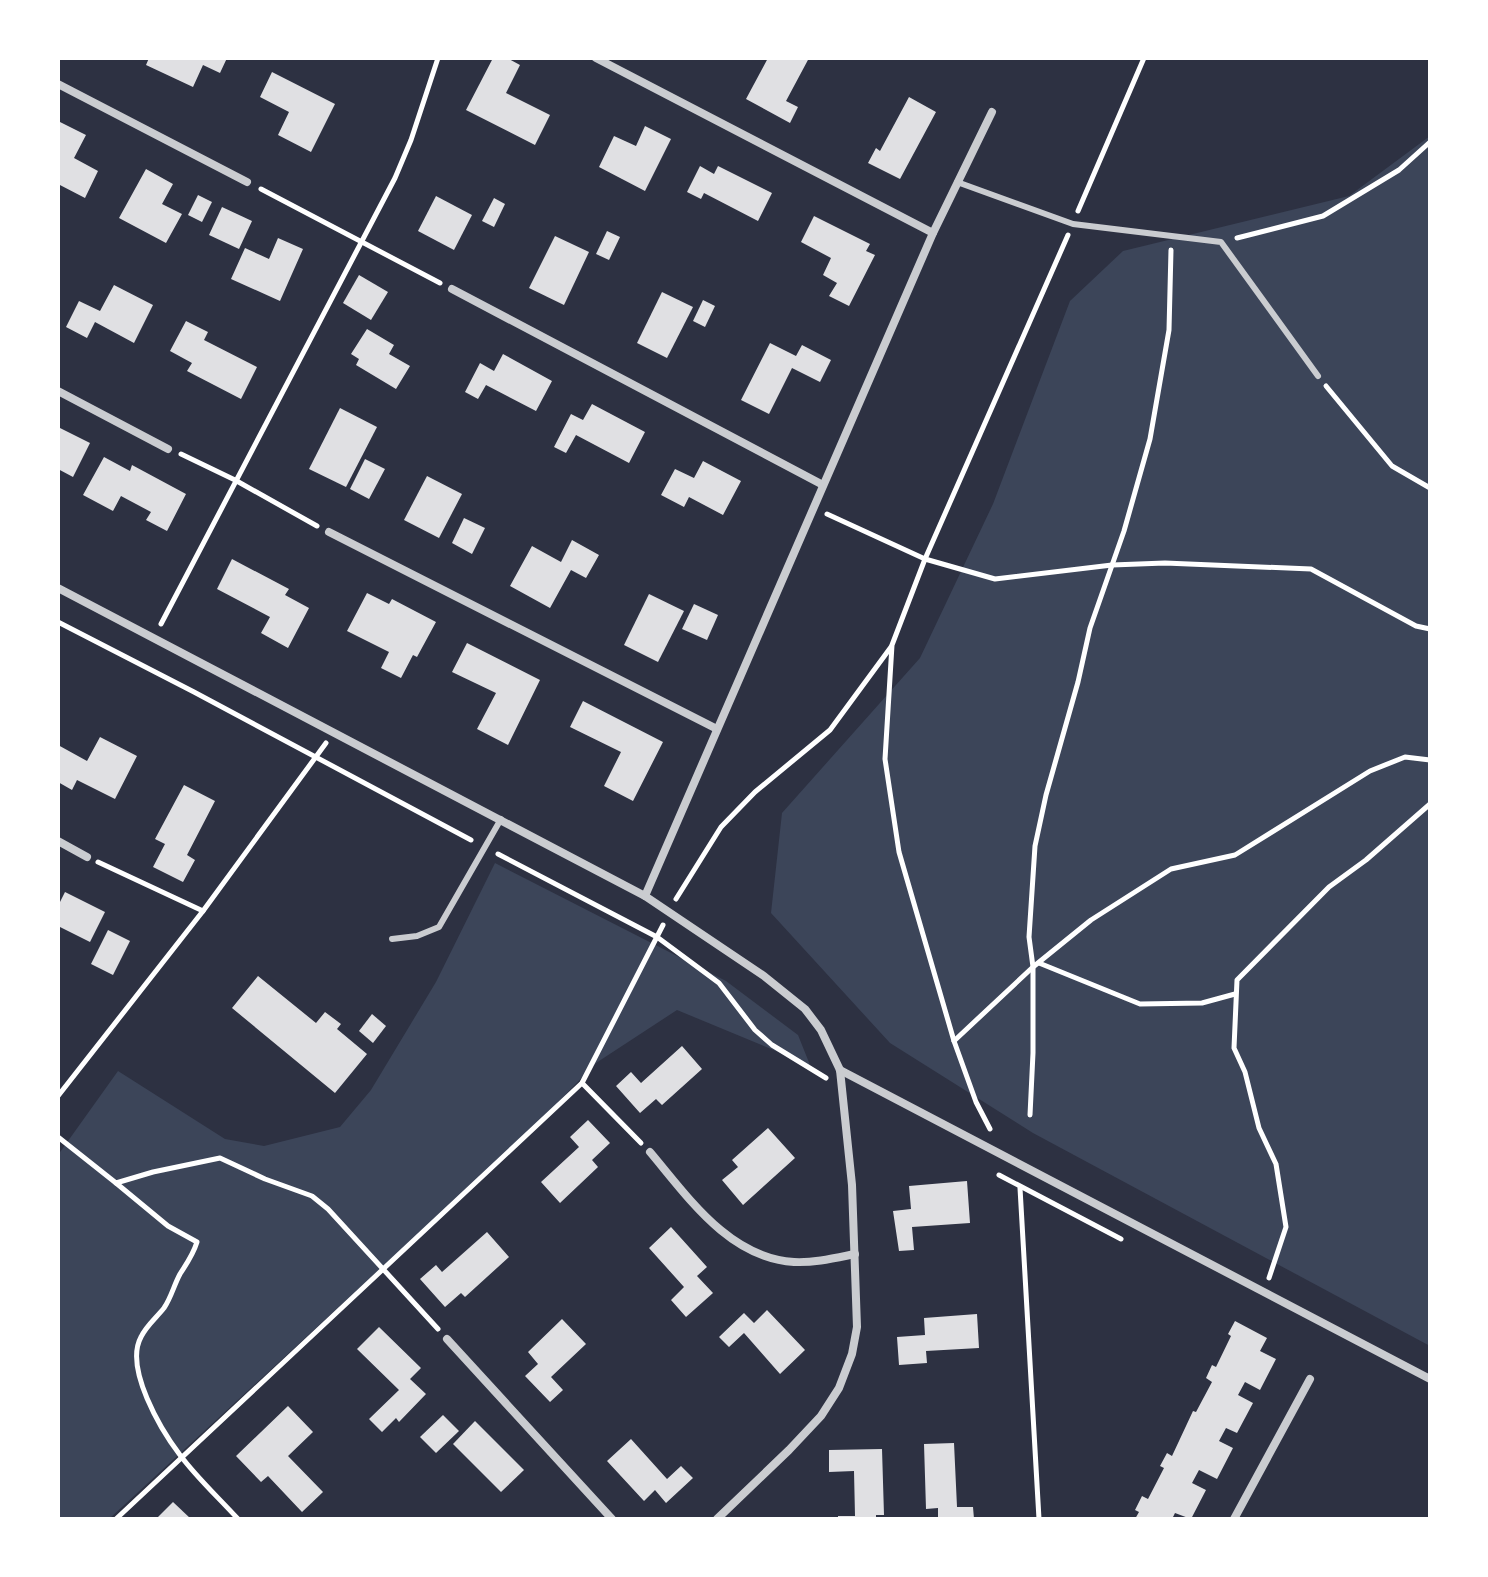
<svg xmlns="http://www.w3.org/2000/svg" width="1488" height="1577" font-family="Ubuntu,sans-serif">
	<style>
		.green { fill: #3c4559 }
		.building { fill: #e0e0e3 }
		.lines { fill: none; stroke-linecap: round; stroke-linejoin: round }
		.path { stroke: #fff; stroke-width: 5 }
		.service { stroke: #caccd0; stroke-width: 6 }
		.minor { stroke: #caccd0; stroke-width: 8 }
	</style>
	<rect width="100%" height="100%" fill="#2d3142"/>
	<g class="green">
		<polygon points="1430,136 1430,1346 1033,1133 890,1043 771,913 782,813 920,658 993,504 1070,301 1123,251 1349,196"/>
		<polygon points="495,863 726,981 798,1035 810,1065 677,1010 596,1063 539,1122 109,1519 58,1519 58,1155 118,1071 225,1139 264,1146 340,1127 371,1090 436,982"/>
	</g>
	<g class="building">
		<polygon points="149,58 227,58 220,73 203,65 193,87 146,65"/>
		<polygon points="493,58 507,58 520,65 506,93 550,115 535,145 466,110"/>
		<polygon points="768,58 809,58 786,101 798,107 790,123 746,99"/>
		<polygon points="272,72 335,104 311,152 278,135 289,112 260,97"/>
		<polygon points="909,97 936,112 900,179 868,163 876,148 880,151"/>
		<polygon points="58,121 86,135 74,158 98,171 85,198 58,184"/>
		<polygon points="645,126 671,139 645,191 599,167 614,136 636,146"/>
		<polygon points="700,166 714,174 718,166 772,193 758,221 704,193 701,199 687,192"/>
		<polygon points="146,169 173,184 162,204 182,214 166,243 119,218"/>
		<polygon points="198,195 212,202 202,222 188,215"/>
		<polygon points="436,196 472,215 454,250 418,231"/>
		<polygon points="494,198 505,204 494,227 482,221"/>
		<polygon points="222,207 252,221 239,249 209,235"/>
		<polygon points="814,216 870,244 866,251 875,255 849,306 829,296 837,283 823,275 831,258 801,242"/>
		<polygon points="607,231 620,237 609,260 596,254"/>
		<polygon points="555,236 589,252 564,305 529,288"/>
		<polygon points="278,238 303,249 280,301 231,279 245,248 269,259"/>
		<polygon points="359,275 388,292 371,320 343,303"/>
		<polygon points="114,285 153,305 134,343 95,322 87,338 66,327 79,301 100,311"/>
		<polygon points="662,292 693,307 667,358 637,343"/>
		<polygon points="703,300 715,306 705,327 693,321"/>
		<polygon points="186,321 208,332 204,340 257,367 241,399 187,371 192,363 170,351"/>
		<polygon points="367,329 394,345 389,354 410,366 396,389 356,365 359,359 351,354"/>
		<polygon points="770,343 796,356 802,345 831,360 820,382 792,368 769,414 741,400"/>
		<polygon points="503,354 552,381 536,411 486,385 478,399 465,392 480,363 494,371"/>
		<polygon points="592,404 645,432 629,463 576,435 566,453 554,447 571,414 583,420"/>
		<polygon points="340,408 377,427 346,487 309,469"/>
		<polygon points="58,427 90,443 73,477 58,469"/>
		<polygon points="104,457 130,471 132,465 186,494 167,531 146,520 151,512 121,496 113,511 83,495"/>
		<polygon points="365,459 385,469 369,499 350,489"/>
		<polygon points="703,461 741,481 723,515 689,497 684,507 661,495 675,469 694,478"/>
		<polygon points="427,476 462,494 439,538 404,520"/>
		<polygon points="464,518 485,528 472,554 452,543"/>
		<polygon points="572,540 599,555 586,578 571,570 550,608 510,586 532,546 561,562"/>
		<polygon points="232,559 289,589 285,595 309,608 288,648 261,633 270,617 217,589"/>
		<polygon points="367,593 389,604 392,599 436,622 417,657 413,655 401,678 381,668 389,652 347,631"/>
		<polygon points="649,594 684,611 658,662 624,645"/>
		<polygon points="694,604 718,615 707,640 682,629"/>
		<polygon points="467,643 540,680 508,745 477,729 496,693 452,672"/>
		<polygon points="583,701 663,742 633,801 604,786 621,752 570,727"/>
		<polygon points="100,737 137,756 115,799 77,780 72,790 58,782 58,745 87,761"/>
		<polygon points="184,785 215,801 187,855 195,860 183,882 153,867 165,844 155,839"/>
		<polygon points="65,892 105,912 90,942 58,926 58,906"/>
		<polygon points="108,930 130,941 113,975 91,964"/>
		<polygon points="258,976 316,1023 325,1012 341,1024 337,1029 367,1054 335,1093 232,1008"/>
		<polygon points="372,1014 386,1026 373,1043 359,1031"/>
		<polygon points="682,1046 702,1069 662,1105 656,1099 640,1113 616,1086 631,1072 641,1083"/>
		<polygon points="588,1120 610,1143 592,1160 598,1167 560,1203 541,1182 579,1147 570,1137"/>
		<polygon points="768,1128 795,1158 743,1205 722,1180 738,1167 732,1160"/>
		<polygon points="967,1181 970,1223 912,1227 914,1250 899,1251 893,1211 911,1209 909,1186"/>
		<polygon points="671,1227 707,1267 697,1276 713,1293 686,1317 671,1300 684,1287 649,1248"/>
		<polygon points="487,1232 509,1257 465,1297 461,1293 445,1307 420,1279 436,1265 442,1272"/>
		<polygon points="767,1310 805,1350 780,1374 744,1333 729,1347 719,1337 744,1313 754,1323"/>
		<polygon points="977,1314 979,1348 926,1351 927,1363 899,1365 897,1337 925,1335 924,1318"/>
		<polygon points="562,1319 586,1344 551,1377 563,1390 550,1402 525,1376 538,1364 528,1352"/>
		<polygon points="1235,1321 1267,1338 1260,1351 1276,1359 1260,1390 1245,1382 1238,1395 1253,1403 1237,1433 1226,1428 1219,1441 1233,1448 1217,1479 1199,1470 1192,1483 1206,1490 1191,1519 1175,1513 1172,1519 1135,1519 1139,1512 1135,1510 1142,1496 1148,1499 1164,1468 1160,1466 1167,1453 1172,1456 1193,1411 1196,1412 1212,1382 1206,1378 1212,1365 1216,1367 1231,1336 1228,1334"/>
		<polygon points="379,1327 421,1368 410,1379 426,1394 399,1422 396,1418 382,1432 369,1419 399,1390 357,1349"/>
		<polygon points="288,1406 313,1432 288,1456 323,1492 302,1512 268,1476 261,1482 236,1456"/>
		<polygon points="443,1415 459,1431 436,1453 420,1437"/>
		<polygon points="475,1421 524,1470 501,1492 453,1444"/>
		<polygon points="631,1439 667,1479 681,1466 693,1478 666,1503 655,1490 644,1501 607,1461"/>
		<polygon points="954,1443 957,1507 973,1507 974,1519 938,1519 938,1508 926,1509 924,1444"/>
		<polygon points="882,1449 884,1515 876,1515 876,1519 838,1519 838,1516 855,1516 854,1471 829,1472 829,1450"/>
		<polygon points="173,1502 191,1519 156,1519"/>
	</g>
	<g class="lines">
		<g class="path">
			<polyline points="261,189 440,283"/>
			<polyline points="1078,211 1144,58"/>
			<polyline points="1237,238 1323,216 1399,170 1430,142"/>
			<polyline points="1326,386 1392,466 1430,488"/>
			<polyline points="181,454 235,480 317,526"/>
			<polyline points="827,514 925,559 995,579 1112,565 1165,563 1311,569 1416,626 1430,629"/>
			<polyline points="58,622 194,692 471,840"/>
			<polyline points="161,624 395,178 411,140 438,58"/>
			<polyline points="498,854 657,937 719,983 755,1030 772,1045 826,1078"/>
			<polyline points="98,862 203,911"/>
			<polyline points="676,899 721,827 755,792 830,730 891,647"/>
			<polyline points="1039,963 1140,1004 1202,1003 1235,994"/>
			<polyline points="954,1041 1033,967 1091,920 1171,869 1235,855 1370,771 1405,757 1430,760"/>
			<polyline points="582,1083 641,1143"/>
			<polyline points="58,1096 203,911 326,743"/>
			<polyline points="1030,1115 1033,1053 1033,967 1029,937 1035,846 1046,795 1078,682 1090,628 1124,531 1150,439 1169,330 1171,250"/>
			<polyline points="990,1129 976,1102 954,1041 899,852 885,759 892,645 925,559 1068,235"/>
			<polyline points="58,1137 116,1183 153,1172 220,1158 265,1179 312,1196 328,1209 438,1329"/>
			<polyline points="999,1175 1121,1239"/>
			<path d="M116,1183L168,1226L197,1242C193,1255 187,1263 180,1274C174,1285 171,1298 164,1308C157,1317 146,1326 141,1337C124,1368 161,1430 180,1455C197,1478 219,1498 238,1519"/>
			<polyline points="1020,1188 1039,1519"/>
			<polyline points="1269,1278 1286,1227 1276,1164 1259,1128 1245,1072 1234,1048 1237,980 1329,887 1366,860 1430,804"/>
			<polyline points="116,1519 582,1083 663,925"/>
		</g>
		<g class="service">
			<polyline points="957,182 1073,224 1221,242 1318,376"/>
			<polyline points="392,939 417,936 439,927 501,819"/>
		</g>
		<g class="minor">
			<polyline points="596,58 933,233"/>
			<polyline points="58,84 247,182"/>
			<polyline points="452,289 823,485"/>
			<polyline points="58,391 168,449"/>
			<polyline points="329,532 717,729"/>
			<polyline points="58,588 645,896 764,976 805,1009 821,1030 840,1070 852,1185 857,1327 852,1354 839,1388 821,1416 789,1450 717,1519"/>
			<polyline points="58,841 87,857"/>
			<polyline points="645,896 933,233 992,112"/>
			<polyline points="840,1070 1430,1379"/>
			<path d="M650,1152C688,1197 729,1258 794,1262C814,1263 835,1258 855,1254"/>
			<polyline points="447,1339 612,1519"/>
			<polyline points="1234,1519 1310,1379"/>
		</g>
	</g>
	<rect width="1488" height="1577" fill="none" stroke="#ffffff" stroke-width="120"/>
</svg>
